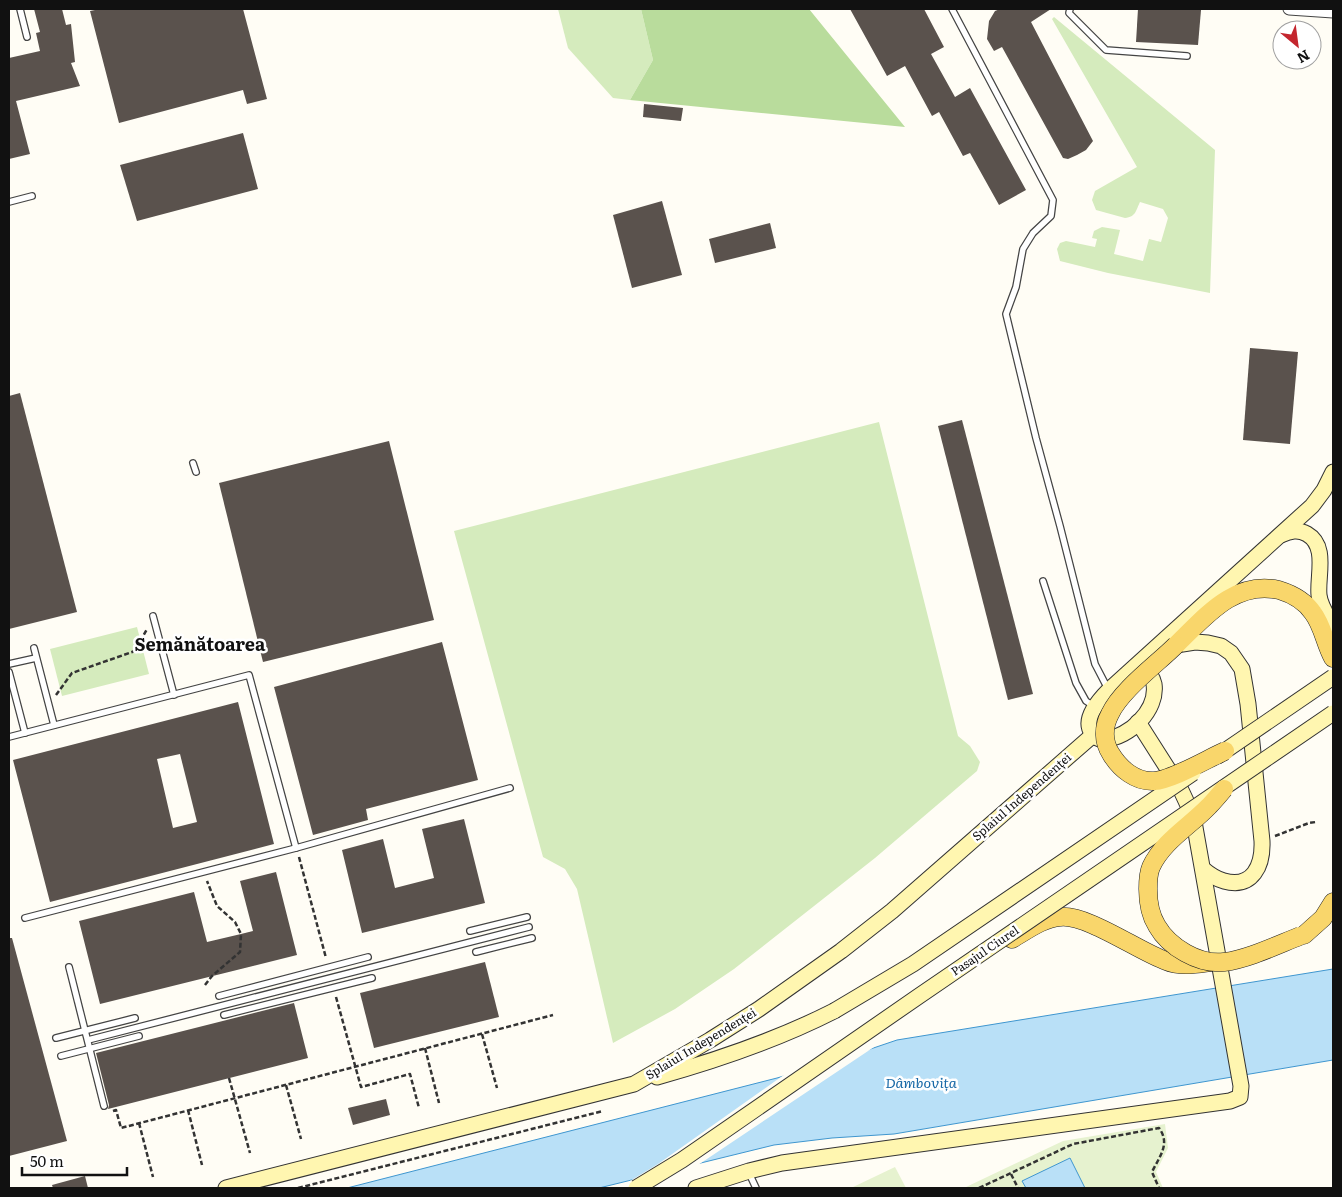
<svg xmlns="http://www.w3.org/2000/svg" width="1342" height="1197" font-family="Literata,serif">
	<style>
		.green { fill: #d5ebbd }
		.forest { fill: #b9dc9c }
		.pitch { fill: #e6f2cf }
		.water { fill: #b9e0f7; stroke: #3f96cf }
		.pier { fill: #fffdf5 }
		.building { fill: #5a524d; fill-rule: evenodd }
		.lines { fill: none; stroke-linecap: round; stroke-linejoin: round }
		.lane-casing { stroke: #444; stroke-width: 8 }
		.street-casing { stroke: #444; stroke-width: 13 }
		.secondary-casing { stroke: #333; stroke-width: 17 }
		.primary-casing { stroke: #222; stroke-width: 19 }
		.path { stroke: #333; stroke-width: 2.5; stroke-dasharray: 5 2.5; stroke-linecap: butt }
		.lane { stroke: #fff; stroke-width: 5.5 }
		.street { stroke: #fff; stroke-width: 11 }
		.secondary { stroke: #fff6b0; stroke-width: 15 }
		.primary { stroke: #f9d66b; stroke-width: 18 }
		.secondary-bridge-casing { stroke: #333; stroke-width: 17; stroke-linecap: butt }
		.primary-bridge-casing { stroke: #222; stroke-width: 19; stroke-linecap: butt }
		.secondary-bridge { stroke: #fff6b0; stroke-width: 15 }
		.primary-bridge { stroke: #f9d66b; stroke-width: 18 }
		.labels { text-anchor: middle; stroke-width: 5; stroke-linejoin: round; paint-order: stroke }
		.street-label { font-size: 12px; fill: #111; stroke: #fff }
		.water-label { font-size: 14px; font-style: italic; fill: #1768a6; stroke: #fff }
		.district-label { font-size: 18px; font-weight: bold; fill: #111; stroke: #fff }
	</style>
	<rect width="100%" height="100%" fill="#fffdf5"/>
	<g class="green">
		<polygon points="558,9 641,9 653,60 630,100 613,98 568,48"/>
		<path d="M1054,17L1215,150L1210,293L1108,273L1060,261L1057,249L1060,243L1066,241L1095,247L1097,239L1092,238L1094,231L1102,227L1120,230L1114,254L1143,261L1149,239L1161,242L1168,218L1163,209L1140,202C1136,210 1136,217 1125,218L1096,210L1092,200L1095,191L1137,167L1052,19Z"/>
		<polygon points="879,422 958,736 970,746 980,762 977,771 875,858 734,969 675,1009 613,1043 577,889 565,869 543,857 454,531"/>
		<polygon points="137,627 149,674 62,696 50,649"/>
	</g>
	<polygon class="forest" points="641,9 809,9 905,127 630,100 653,60"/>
	<g class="pitch">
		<polygon points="1165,1124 1168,1148 1156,1172 1163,1188 964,1188 1063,1141"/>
		<polygon points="895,1167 906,1188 851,1188"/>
	</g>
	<g class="water">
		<polygon points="1333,969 1333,1060 894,1134 832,1138 774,1145 599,1188 347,1188 777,1078 838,1060 897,1040"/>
		<polygon points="1070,1158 1085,1188 1026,1188 1022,1181"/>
	</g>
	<polygon class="pier" points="880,1043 698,1165 625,1184 658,1164 788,1072 837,1058"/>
	<g class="building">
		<polygon points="34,9 62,9 66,25 71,24 75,62 71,63 80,86 16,101 30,154 9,159 9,58 40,51 36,33 40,32"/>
		<polygon points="100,9 243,9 267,99 247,104 243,90 119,123 90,11"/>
		<polygon points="850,9 924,9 944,47 931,54 955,97 970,88 1026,190 999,205 970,153 963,156 939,112 932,116 905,66 887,76"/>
		<polygon points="1000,9 1051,9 1031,22 1093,141 1086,150 1077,155 1068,159 1063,158 1002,47 994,51 987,39 989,21 995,11"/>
		<polygon points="1138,9 1201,10 1198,45 1136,42"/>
		<polygon points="644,104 683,108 681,121 643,117"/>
		<polygon points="243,133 258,189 137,221 120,165"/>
		<polygon points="662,201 682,275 632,288 613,215"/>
		<polygon points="770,223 776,248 715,263 709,239"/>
		<polygon points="1250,348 1298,352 1290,444 1243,440"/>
		<polygon points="20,393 77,612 9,629 9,396"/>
		<polygon points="962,420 1033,694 1008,700 938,426"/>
		<polygon points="389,441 434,620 263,662 219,483"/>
		<polygon points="442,642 478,780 366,809 368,820 313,835 274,687"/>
		<path d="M238,702L274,844L50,902L13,760ZM180,754L197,822L173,828L157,759Z"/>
		<polygon points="464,819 485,903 362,933 342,850 383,839 395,888 434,878 422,829"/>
		<polygon points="276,872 297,955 100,1004 79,921 194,892 207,942 241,934 253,931 240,881"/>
		<polygon points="9,938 12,938 67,1141 9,1156"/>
		<polygon points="485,962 499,1017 374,1048 360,993"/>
		<polygon points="294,1003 308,1058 108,1109 109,1105 96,1053"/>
		<polygon points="386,1099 390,1115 353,1125 348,1108"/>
		<polygon points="85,1176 88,1188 53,1188 52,1185"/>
	</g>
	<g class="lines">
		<defs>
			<g id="lane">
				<polyline points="20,9 27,37"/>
				<polyline points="952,9 1053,200 1051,216 1033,233 1023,249 1016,287 1006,314 1036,438 1060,526 1095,664 1108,689"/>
				<polyline points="1070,9 1069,13 1106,50 1187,56"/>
				<polyline points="9,202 32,196"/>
				<polyline points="193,463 196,472"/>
				<polyline points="1043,581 1076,683 1086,701 1095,707"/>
				<polyline points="153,616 174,695"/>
				<polyline points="34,648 54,725"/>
				<polyline points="9,664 36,658"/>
				<polyline points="9,672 25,733"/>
				<polyline points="9,737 249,675 296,848"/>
				<polyline points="25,918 296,848 510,788"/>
				<polyline points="470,931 527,917"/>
				<polyline points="476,952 532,938"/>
				<polyline points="69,967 104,1106"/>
				<polyline points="219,996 368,957"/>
				<polyline points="224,1015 372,978"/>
				<polyline points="56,1038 135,1018"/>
				<polyline points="88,1040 529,927"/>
				<polyline points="61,1056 139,1036"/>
				<polyline points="749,1173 756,1188"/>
			</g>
			<polyline id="street" points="1289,9 1333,12"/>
			<g id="secondary">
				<path d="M1281,535C1290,531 1298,529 1307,534C1328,546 1317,576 1319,595C1320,606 1328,617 1333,626"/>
				<path d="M1176,645L1195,642L1208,643L1221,646L1231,653L1242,669L1248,704L1262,841C1263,865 1253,889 1224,881C1216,879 1209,874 1203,869"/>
				<path d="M1140,662C1146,668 1152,675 1154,684C1158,710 1129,738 1105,739C1099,740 1095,738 1092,733C1082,719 1099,700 1109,690L1312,506L1324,490L1333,472"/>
				<path d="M657,1077C718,1060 777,1040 834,1011"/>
				<polyline points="226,1188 634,1084 710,1040 759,1009 841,951 892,911 1093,735"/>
				<polyline points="696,1188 749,1171 782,1163 1230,1101 1240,1097 1241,1086 1193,816 1180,788 1138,722"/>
			</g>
			<g id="primary">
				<path d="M1176,645C1205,617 1234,580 1279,590C1292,594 1305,601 1313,613C1323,626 1325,644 1333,658"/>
				<polyline points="1304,935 1323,918 1333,902"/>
				<path d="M1012,939C1026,931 1043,918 1060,917C1087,914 1138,951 1166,961C1180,967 1196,964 1211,962"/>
			</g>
		</defs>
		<use href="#lane" class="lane-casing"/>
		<use href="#street" class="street-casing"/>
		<use href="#secondary" class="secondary-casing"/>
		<use href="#primary" class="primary-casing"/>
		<g class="path">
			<polyline points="56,695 72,673 135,651 147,629"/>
			<polyline points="1275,836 1309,823 1316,822"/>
			<polyline points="299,857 326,958"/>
			<polyline points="205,985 212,976 240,952 241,934 235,922 217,906 207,881"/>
			<polyline points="336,997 361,1087 410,1074 419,1108"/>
			<polyline points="482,1034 497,1088"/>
			<polyline points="425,1048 439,1103"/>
			<polyline points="229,1078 250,1153"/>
			<polyline points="286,1085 301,1139"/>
			<polyline points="188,1110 202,1165"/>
			<polyline points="113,1111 116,1110 121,1128 553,1015"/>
			<polyline points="139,1123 153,1177"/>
			<polyline points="1011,1174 1018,1188"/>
			<polyline points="298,1188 603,1111"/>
			<path d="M979,1188L1073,1144L1159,1128C1171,1144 1159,1157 1152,1172L1159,1188"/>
		</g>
		<use href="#lane" class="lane"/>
		<use href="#street" class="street"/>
		<use href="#secondary" class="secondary"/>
		<use href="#primary" class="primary"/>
		<defs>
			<g id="secondary-bridge">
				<polyline points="1216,757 1333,677"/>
				<polyline points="834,1011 913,964 1193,773"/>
				<polyline points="636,1188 682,1160 919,996 1333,713"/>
			</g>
			<g id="primary-bridge">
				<path d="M1176,645C1157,664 1121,690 1110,714C1103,727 1103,742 1111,754C1120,769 1136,782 1154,781C1172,780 1207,759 1225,751"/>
				<path d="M1224,789C1219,795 1214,801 1209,806C1190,826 1163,841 1151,867C1148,874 1148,882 1148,889C1148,902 1150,915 1157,926C1169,947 1199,965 1224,962C1248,959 1277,945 1300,936"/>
			</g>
		</defs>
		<use href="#secondary-bridge" class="secondary-bridge-casing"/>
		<use href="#primary-bridge" class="primary-bridge-casing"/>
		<use href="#secondary-bridge" class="secondary-bridge"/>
		<use href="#primary-bridge" class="primary-bridge"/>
	</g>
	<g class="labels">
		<g class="street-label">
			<text transform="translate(1022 797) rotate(-41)" y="4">Splaiul Independenței</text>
			<text transform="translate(985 951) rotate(-34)" y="4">Pasajul Ciurel</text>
			<text transform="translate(701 1044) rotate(-31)" y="4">Splaiul Independenței</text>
		</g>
		<g class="water-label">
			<text x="921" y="1088">Dâmbovița</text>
		</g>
		<g class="district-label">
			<text x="200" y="651">Semănătoarea</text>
		</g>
	</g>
	<rect width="1342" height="1197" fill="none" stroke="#111111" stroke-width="20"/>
	<g transform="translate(1297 45) rotate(151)"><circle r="24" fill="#ffffff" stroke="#a0a0a0"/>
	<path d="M0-4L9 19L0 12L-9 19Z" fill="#c4262e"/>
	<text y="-8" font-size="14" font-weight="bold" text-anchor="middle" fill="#111111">N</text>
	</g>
	<path d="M22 1167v8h105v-8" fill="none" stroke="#111111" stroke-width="2.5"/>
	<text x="30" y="1167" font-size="15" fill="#111111" stroke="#ffffff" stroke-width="4" paint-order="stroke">50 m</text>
</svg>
